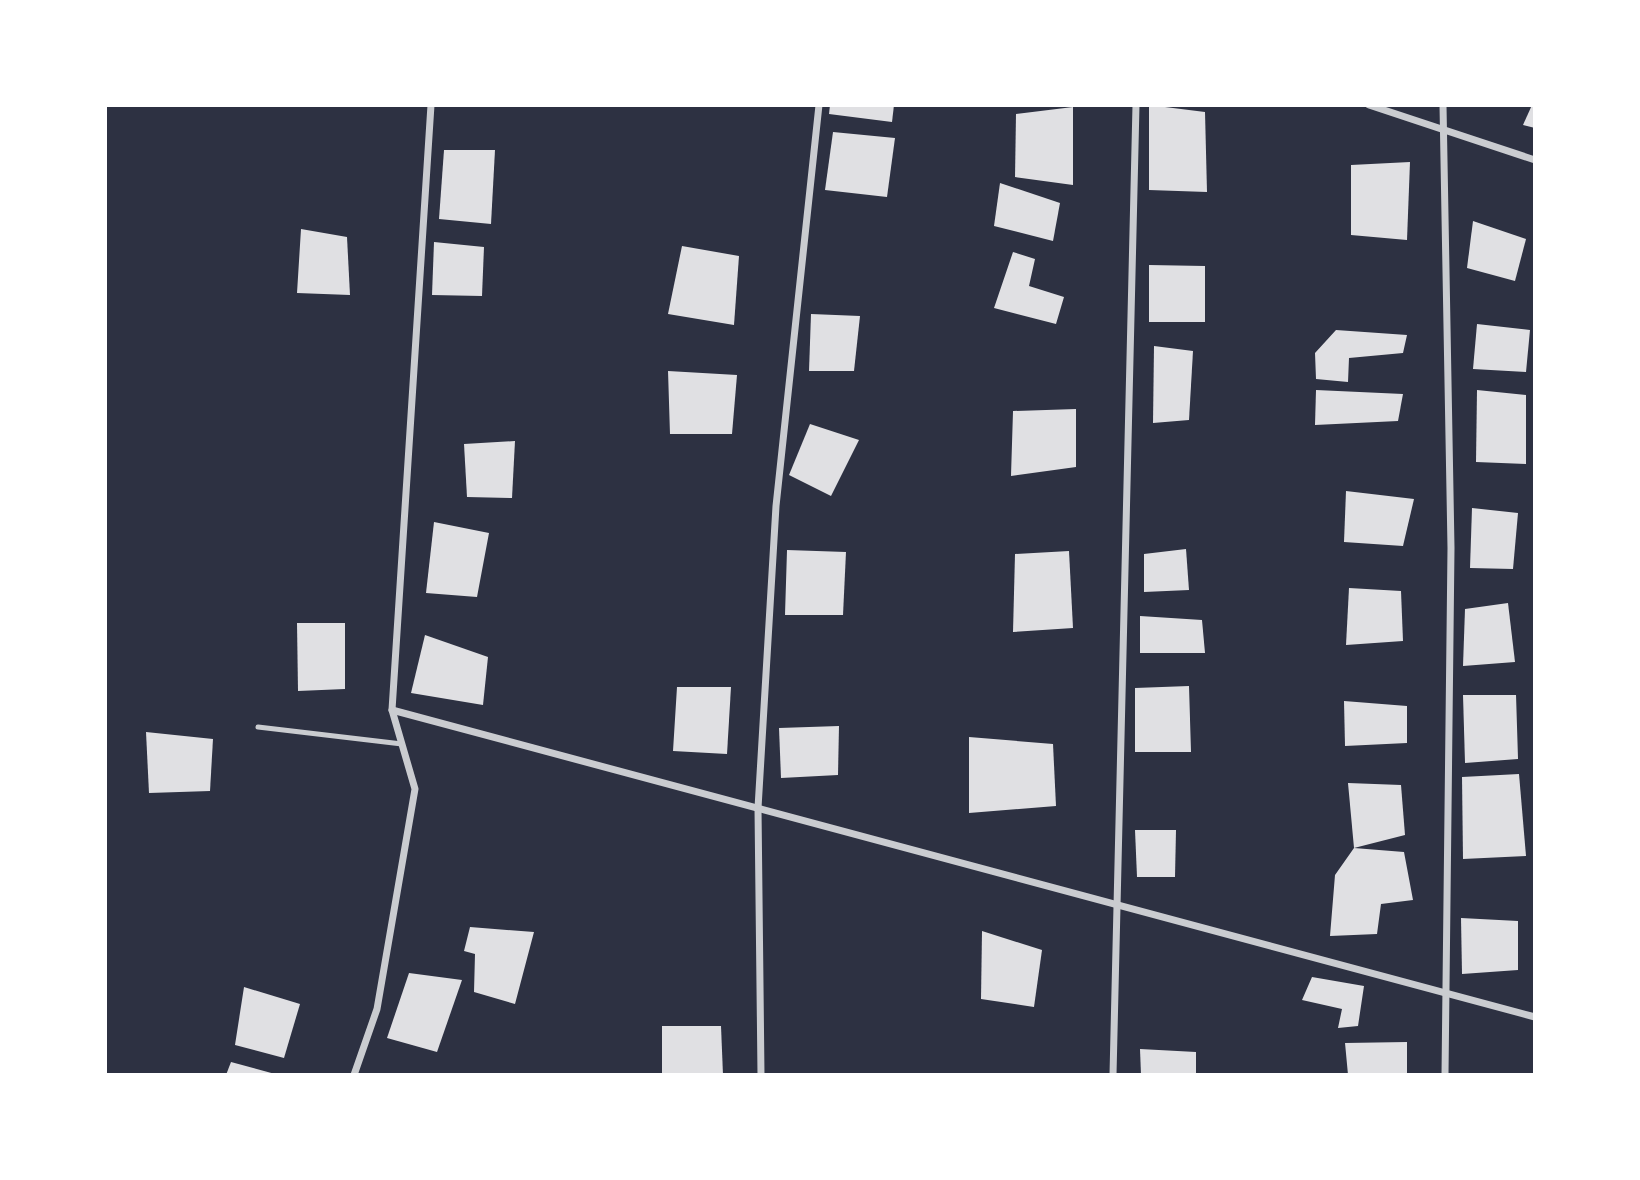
<svg xmlns="http://www.w3.org/2000/svg" width="1640" height="1180" font-family="'Nunito Sans',sans-serif">
	<style>
		.building { fill: #e0e0e3 }
		.lines { fill: none; stroke-linecap: round; stroke-linejoin: round }
		.service { stroke: #caccd0; stroke-width: 5 }
		.minor { stroke: #caccd0; stroke-width: 7 }
	</style>
	<rect width="100%" height="100%" fill="#2d3142"/>
	<g class="building">
		<polygon points="830,105 894,105 892,122 829,114"/>
		<polygon points="1149,105 1205,112 1207,192 1149,190"/>
		<polygon points="1532,105 1535,105 1535,128 1523,125"/>
		<polygon points="1073,107 1073,185 1015,177 1016,114"/>
		<polygon points="833,132 895,138 887,197 825,190"/>
		<polygon points="444,150 495,150 491,224 439,219"/>
		<polygon points="1410,162 1407,240 1351,235 1351,165"/>
		<polygon points="1000,183 1060,203 1053,241 994,226"/>
		<polygon points="1473,221 1526,239 1515,281 1467,268"/>
		<polygon points="301,229 347,237 350,295 297,293"/>
		<polygon points="434,242 484,247 482,296 432,295"/>
		<polygon points="682,246 739,256 734,325 668,314"/>
		<polygon points="1013,252 1035,259 1029,286 1064,297 1056,324 994,308"/>
		<polygon points="1149,265 1205,266 1205,322 1149,322"/>
		<polygon points="811,314 860,316 854,371 809,371"/>
		<polygon points="1477,324 1530,330 1526,372 1473,369"/>
		<polygon points="1336,330 1407,335 1403,353 1349,358 1348,382 1316,379 1315,353"/>
		<polygon points="1154,346 1193,351 1189,420 1153,423"/>
		<polygon points="668,371 737,375 732,434 670,434"/>
		<polygon points="1316,390 1403,394 1398,421 1315,425"/>
		<polygon points="1477,390 1526,395 1526,464 1476,462"/>
		<polygon points="1076,409 1076,467 1011,476 1013,411"/>
		<polygon points="810,424 859,440 831,496 789,475"/>
		<polygon points="515,441 512,498 467,497 464,444"/>
		<polygon points="1346,491 1414,499 1403,546 1344,542"/>
		<polygon points="1472,508 1518,513 1513,569 1470,568"/>
		<polygon points="434,522 489,533 477,597 426,593"/>
		<polygon points="1186,549 1189,590 1144,592 1144,554"/>
		<polygon points="787,550 846,552 843,615 785,615"/>
		<polygon points="1069,551 1073,628 1013,632 1015,554"/>
		<polygon points="1349,588 1401,591 1403,641 1346,645"/>
		<polygon points="1508,603 1515,662 1463,666 1465,609"/>
		<polygon points="1140,616 1202,620 1205,653 1140,653"/>
		<polygon points="297,623 345,623 345,689 298,691"/>
		<polygon points="425,635 488,657 483,705 411,693"/>
		<polygon points="1189,686 1191,752 1135,752 1135,688"/>
		<polygon points="677,687 731,687 727,754 673,751"/>
		<polygon points="1463,695 1516,695 1518,759 1465,763"/>
		<polygon points="1344,701 1407,706 1407,743 1345,746"/>
		<polygon points="839,726 838,775 781,778 779,728"/>
		<polygon points="146,732 213,739 210,791 149,793"/>
		<polygon points="969,737 1053,744 1056,806 969,813"/>
		<polygon points="1519,774 1526,856 1463,859 1462,777"/>
		<polygon points="1348,783 1401,785 1405,835 1354,848"/>
		<polygon points="1135,830 1176,830 1175,877 1137,877"/>
		<polygon points="1354,848 1404,852 1413,900 1381,904 1377,934 1330,936 1335,875"/>
		<polygon points="1461,918 1518,921 1518,970 1462,974"/>
		<polygon points="470,927 534,932 515,1004 474,992 475,954 464,951"/>
		<polygon points="982,931 1042,950 1034,1007 981,999"/>
		<polygon points="409,973 462,980 437,1052 387,1038"/>
		<polygon points="1312,977 1364,986 1358,1026 1338,1028 1342,1009 1302,1000"/>
		<polygon points="244,987 300,1004 284,1058 235,1045"/>
		<polygon points="662,1026 721,1026 723,1075 662,1075"/>
		<polygon points="1407,1042 1407,1075 1348,1075 1345,1043"/>
		<polygon points="1140,1049 1196,1052 1196,1075 1141,1075"/>
		<polygon points="231,1062 275,1074 275,1075 226,1075"/>
	</g>
	<g class="lines">
		<polyline class="service" points="258,727 402,744"/>
		<g class="minor">
			<polyline points="1369,105 1535,160"/>
			<polyline points="1443,105 1451,548 1445,1075"/>
			<polyline points="392,710 1535,1017"/>
			<polyline points="354,1075 377,1009 415,789 392,710 431,105"/>
			<polyline points="761,1075 758,808 776,506 819,105"/>
			<polyline points="1113,1075 1136,105"/>
		</g>
	</g>
	<rect width="1640" height="1180" fill="none" stroke="#ffffff" stroke-width="214"/>
</svg>
